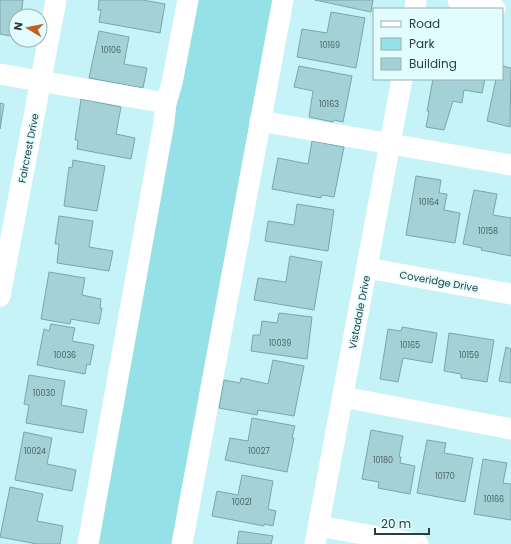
<svg xmlns="http://www.w3.org/2000/svg" width="511" height="544" font-family="Poppins,sans-serif">
	<style>
		.green { fill: #95e1e7 }
		.building { fill: #a4d1d5; stroke: #7aa6a9 }
		.lines { fill: none; stroke-linecap: round; stroke-linejoin: round }
		.minor { stroke: #fff; stroke-width: 21 }
		.labels { text-anchor: middle; stroke-width: 3.5; stroke-linejoin: round; paint-order: stroke }
		.number-label { font-size: 8px; fill: #496264 }
		.street-label { font-size: 10px; fill: #2b3d3f; stroke: #e1fdff }
	</style>
	<rect width="100%" height="100%" fill="#c5f3f7"/>
	<polygon class="green" points="185,0 278,0 180,544 83,544"/>
	<g class="building">
		<polygon points="0,0 23,0 21,16 16,16 16,37 0,34"/>
		<polygon points="99,0 143,0 165,4 160,33 99,22 101,10 98,10"/>
		<polygon points="315,0 373,0 371,12"/>
		<polygon points="331,12 365,18 356,68 297,57 302,29 327,33"/>
		<polygon points="99,31 129,37 124,64 147,68 143,88 89,78"/>
		<polygon points="299,66 352,76 343,122 334,120 333,122 309,117 313,91 294,87"/>
		<polygon points="502,66 511,68 510,127 487,121 496,79 502,79"/>
		<polygon points="433,79 485,79 482,93 464,90 462,103 453,101 444,130 426,127 429,111 427,111"/>
		<polygon points="81,99 121,107 116,134 135,138 131,159 77,149 78,140 75,140"/>
		<polygon points="0,103 4,104 0,129"/>
		<polygon points="312,141 344,147 334,197 322,195 321,198 272,189 278,158 308,164"/>
		<polygon points="73,160 105,166 97,211 64,206 69,167 72,168"/>
		<polygon points="416,176 441,180 439,193 447,194 444,210 460,213 455,243 406,235"/>
		<polygon points="474,190 497,194 493,215 511,218 511,256 481,250 482,248 463,244"/>
		<polygon points="297,204 334,210 328,251 265,241 268,221 294,225"/>
		<polygon points="59,216 93,221 89,247 113,251 109,271 57,263 59,244 55,244"/>
		<polygon points="290,256 322,262 314,310 254,300 258,278 286,282"/>
		<polygon points="49,272 85,278 82,295 101,299 100,308 102,308 99,324 71,319 70,324 41,319"/>
		<polygon points="279,313 312,317 307,359 251,351 253,335 260,335 262,321 277,323"/>
		<polygon points="51,324 75,328 72,341 94,345 90,365 87,364 85,374 37,365 44,329 49,331"/>
		<polygon points="402,327 437,333 432,363 403,358 398,382 380,379 388,329 401,331"/>
		<polygon points="449,333 494,340 487,382 461,378 461,374 444,371"/>
		<polygon points="506,347 511,349 511,383 499,381"/>
		<polygon points="273,360 304,366 294,416 258,410 257,415 219,408 224,380 240,383 241,378 268,384"/>
		<polygon points="29,375 65,381 61,405 87,410 83,433 26,423 29,405 24,404"/>
		<polygon points="252,418 295,426 292,438 294,438 287,472 225,460 230,438 248,441"/>
		<polygon points="371,430 403,436 399,457 401,457 400,463 415,466 410,494 378,488 379,482 362,479"/>
		<polygon points="24,432 52,438 47,464 76,470 72,491 15,480"/>
		<polygon points="427,440 446,443 444,453 473,458 465,502 417,493"/>
		<polygon points="483,459 507,463 503,483 511,484 511,520 474,514"/>
		<polygon points="242,475 273,481 268,509 276,511 273,526 264,524 264,526 212,516 217,491 238,495"/>
		<polygon points="10,487 43,494 37,521 63,526 60,544 37,544 0,537"/>
		<polygon points="239,531 273,536 271,544 237,544"/>
	</g>
	<g class="lines">
		<g class="minor">
			<polyline points="458,0 495,9"/>
			<polyline points="415,9 416,0"/>
			<polyline points="0,74 166,103 164,122 88,544"/>
			<polyline points="166,103 172,83 188,0"/>
			<polyline points="260,121 511,165"/>
			<polyline points="367,268 511,294"/>
			<polyline points="0,296 56,0"/>
			<polyline points="343,397 511,429"/>
			<polyline points="319,526 418,544"/>
			<polyline points="182,544 283,0"/>
			<polyline points="315,544 402,79"/>
		</g>
	</g>
	<g class="labels">
		<g class="number-label">
			<text x="330" y="48">10169</text>
			<text x="111" y="53">10106</text>
			<text x="329" y="107">10163</text>
			<text x="429" y="205">10164</text>
			<text x="488" y="234">10158</text>
			<text x="280" y="346">10039</text>
			<text x="410" y="348">10165</text>
			<text x="65" y="358">10036</text>
			<text x="469" y="358">10159</text>
			<text x="44" y="396">10030</text>
			<text x="35" y="454">10024</text>
			<text x="259" y="454">10027</text>
			<text x="383" y="463">10180</text>
			<text x="445" y="479">10170</text>
			<text x="494" y="502">10166</text>
			<text x="242" y="505">10021</text>
		</g>
		<g class="street-label">
			<text transform="translate(28 148) rotate(-79)" y="4">Faircrest Drive</text>
			<text transform="translate(439 281) rotate(10)" y="4">Coveridge Drive</text>
			<text transform="translate(359 312) rotate(-79)" y="4">Vistadale Drive</text>
		</g>
	</g>
	<rect x="373" y="8" width="130" height="72" fill="#e1fdff" stroke="#98b0b2"/>
	<rect x="381" y="21" width="20" height="6" fill="#ffffff" stroke="#98b0b2"/>
	<text x="409" y="28" font-size="12" fill="#2b3d3f">Road</text>
	<rect x="381" y="38" width="20" height="12" fill="#95e1e7" stroke="#98b0b2"/>
	<text x="409" y="48" font-size="12" fill="#2b3d3f">Park</text>
	<rect x="381" y="58" width="20" height="12" fill="#a4d1d5" stroke="#98b0b2"/>
	<text x="409" y="68" font-size="12" fill="#2b3d3f">Building</text>
	<g transform="translate(28 28) rotate(280)"><circle r="19" fill="#e1fdff" stroke="#98b0b2"/>
	<path d="M0-3L7 15L0 10L-7 15Z" fill="#c0621a"/>
	<text y="-6" font-size="11" font-weight="bold" text-anchor="middle" fill="#2b3d3f">N</text>
	</g>
	<path d="M375 528v6h54v-6" fill="none" stroke="#2b3d3f" stroke-width="2"/>
	<text x="381" y="528" font-size="12" fill="#2b3d3f" stroke="#e1fdff" stroke-width="3" paint-order="stroke">20 m</text>
</svg>
